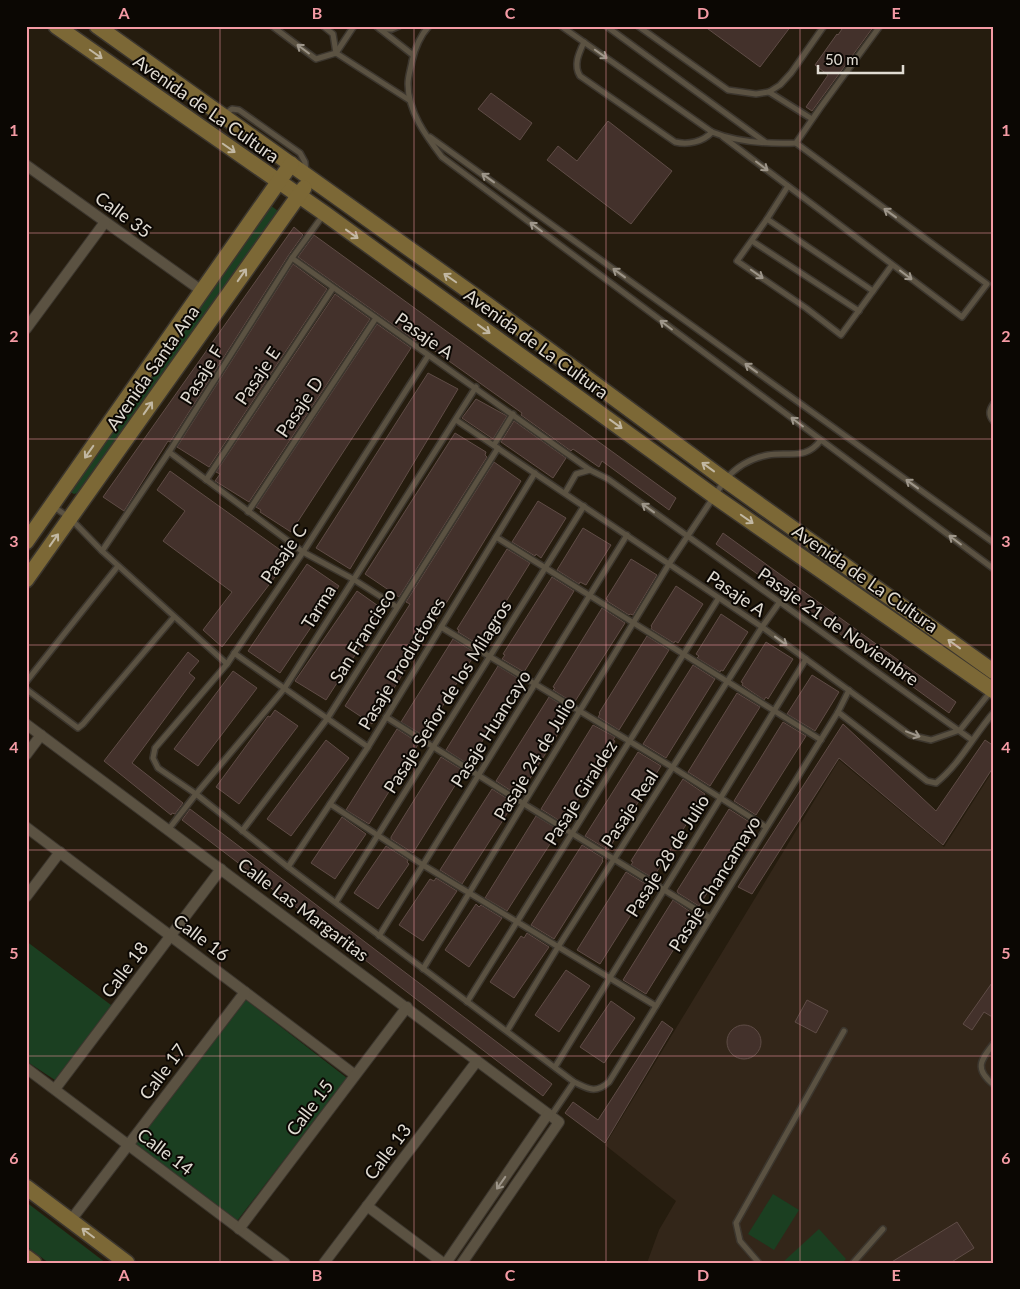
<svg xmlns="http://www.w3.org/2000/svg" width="1020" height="1289" font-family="Lato,sans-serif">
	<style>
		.medical { fill: #332619 }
		.green { fill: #1b3f21 }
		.building { fill: #43312b; stroke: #5f4c46 }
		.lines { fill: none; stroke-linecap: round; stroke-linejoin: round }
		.lane-casing { stroke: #3c362e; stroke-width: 8 }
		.street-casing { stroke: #3c362e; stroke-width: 12 }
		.secondary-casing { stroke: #3c362e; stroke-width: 18 }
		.lane { stroke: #5b5242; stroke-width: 5 }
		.street { stroke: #5b5242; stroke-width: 10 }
		.secondary { stroke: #7c6836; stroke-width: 15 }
		.oneway { stroke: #9e968a }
		.oneway2 { stroke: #c2b8a3 }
		.grid { fill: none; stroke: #f49aa4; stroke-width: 1; stroke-opacity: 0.55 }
		.labels { text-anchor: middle; stroke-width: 4; stroke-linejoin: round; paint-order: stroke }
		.street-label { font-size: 18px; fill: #e0dbd2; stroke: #0b0703 }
		.neatline { fill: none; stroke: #f49aa4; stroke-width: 2 }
		.grid-label { font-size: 16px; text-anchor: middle; font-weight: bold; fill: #f49aa4 }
	</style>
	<rect width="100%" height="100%" fill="#251c0e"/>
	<polygon class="medical" points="839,760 944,847 994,769 994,1263 647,1263 659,1230 676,1201 605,1145"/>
	<g class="green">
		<polygon points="270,205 278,211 77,493 74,494 70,492 70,487"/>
		<polygon points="26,941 111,1005 108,1019 55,1080 26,1061"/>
		<polygon points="245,999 347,1078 237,1221 133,1142"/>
		<polygon points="773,1194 799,1210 774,1250 748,1234"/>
		<polygon points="26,1202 106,1263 49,1263 26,1246"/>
		<polygon points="819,1229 846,1259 842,1263 782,1263"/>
	</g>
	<g class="building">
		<polygon points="704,26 791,26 760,67"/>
		<polygon points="844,26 874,26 812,111 806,107 828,75 815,65 837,34 838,35"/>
		<polygon points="491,93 532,123 520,140 478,109"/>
		<polygon points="608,121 672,171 631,224 547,160 558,146 577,161"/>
		<polygon points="294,227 303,235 288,256 170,442 168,441 124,511 103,497"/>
		<polygon points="314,235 676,498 669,510 602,461 599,467 573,449 571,451 521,415 522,413 418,339 416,341 298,257"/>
		<polygon points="293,264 327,289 209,467 177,447"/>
		<polygon points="335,294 370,319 249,502 215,481 220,474 216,472"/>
		<polygon points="377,324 411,348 291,532 260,512 261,510 256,507"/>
		<polygon points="428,373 458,389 350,569 316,548"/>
		<polygon points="476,399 507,416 493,439 462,418"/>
		<polygon points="514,421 566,458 553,478 501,442"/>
		<polygon points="455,433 486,452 485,455 487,457 399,597 365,574"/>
		<polygon points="494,462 521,481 372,724 345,706 410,604 406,602"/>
		<polygon points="170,471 290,557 222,647 203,630 232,592 163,541 185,511 157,490"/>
		<polygon points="538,501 566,518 541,558 536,554 535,556 512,542"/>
		<polygon points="583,528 611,545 586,585 580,582 579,584 557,570"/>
		<polygon points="723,533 956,702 949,713 716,544"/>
		<polygon points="507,549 530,563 479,645 458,632 459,630 457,629"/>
		<polygon points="631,559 657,575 633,615 630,614 629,615 607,601 608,600 606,599"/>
		<polygon points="307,564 339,586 280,673 248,651"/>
		<polygon points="552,577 574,591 524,672 502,659 505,655 503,654"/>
		<polygon points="676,586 703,604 678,643 675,641 674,643 651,629 652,627 651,626"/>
		<polygon points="357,591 384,610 326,700 295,681"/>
		<polygon points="602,608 625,623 574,703 553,690 555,688 553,687"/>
		<polygon points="721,614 748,632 723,671 721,670 720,672 697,658 699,656 696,654"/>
		<polygon points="647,636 669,650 619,730 598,717 600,714 599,713"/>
		<polygon points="453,639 474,652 472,656 473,657 424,736 401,722"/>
		<polygon points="766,642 793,659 768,699 766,697 764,700 742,685 743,683 741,682"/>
		<polygon points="188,652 199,661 189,673 195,678 132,763 183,803 175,814 172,813 171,815 104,761"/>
		<polygon points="693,665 715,679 666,758 643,744"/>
		<polygon points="498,666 519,679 518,681 519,682 468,764 446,750"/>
		<polygon points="233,671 257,688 198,766 174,749"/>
		<polygon points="812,675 839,692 815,731 787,714"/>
		<polygon points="737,693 760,707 710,786 688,772"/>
		<polygon points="549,697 570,710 567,715 569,716 519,796 496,781"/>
		<polygon points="275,710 298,726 239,804 216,787 268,716 270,717"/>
		<polygon points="783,722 806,736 756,815 734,801"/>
		<polygon points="843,724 936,811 985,740 994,746 994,766 943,845 839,758 752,894 738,887"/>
		<polygon points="593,725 615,737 613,740 615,741 563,823 541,809"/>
		<polygon points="397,729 419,743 369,824 346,810"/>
		<polygon points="326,740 349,758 291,836 267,819"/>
		<polygon points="638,752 661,766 608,850 585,836"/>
		<polygon points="441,757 464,771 413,853 391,839 391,837"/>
		<polygon points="683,779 705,794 653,878 631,865 633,862 631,861"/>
		<polygon points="492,789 514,803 462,884 440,870"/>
		<polygon points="190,809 552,1084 543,1096 182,820"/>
		<polygon points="729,809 751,823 699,906 678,893 677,891"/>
		<polygon points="536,816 559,830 507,911 485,898"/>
		<polygon points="342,817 366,834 335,879 311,863"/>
		<polygon points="582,845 603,858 602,860 603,861 554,939 531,925"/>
		<polygon points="386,846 408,860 407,862 409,864 378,909 354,893"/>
		<polygon points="626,872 649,886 600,964 577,950"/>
		<polygon points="436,878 457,891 423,941 399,925 430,879 434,881"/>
		<polygon points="673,900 695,915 646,994 623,980"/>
		<polygon points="476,904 479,907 481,905 502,918 469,967 445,950"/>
		<polygon points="527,933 549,947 514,998 490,982 521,936 524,938"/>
		<polygon points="566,970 590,986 559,1032 535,1015"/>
		<polygon points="994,980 994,1018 984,1012 972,1030 963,1024"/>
		<polygon points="807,1000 828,1011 816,1033 795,1022"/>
		<polygon points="611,1001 635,1018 604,1063 580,1047"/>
		<polygon points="662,1021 673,1029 605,1143 565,1113 573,1102 598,1120"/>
		<circle cx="744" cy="1042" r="17"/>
		<polygon points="957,1222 974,1248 950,1263 890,1263"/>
	</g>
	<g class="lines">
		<defs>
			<g id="lane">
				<polyline points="272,26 316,59 336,53 354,26"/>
				<polyline points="323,26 333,34 336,53"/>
				<polyline points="376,26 413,55"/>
				<path d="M429,26C420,36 415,48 412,61C411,68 408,76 408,84C408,112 426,136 442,157L994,569"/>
				<path d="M561,26L712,132C738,143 768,144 796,143L820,108L880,26"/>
				<polyline points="606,26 765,142"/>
				<polyline points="638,26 728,90 756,94 769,92 780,85 791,73 824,26"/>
				<polyline points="380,29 392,29 399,26"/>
				<path d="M584,42C579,53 573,65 580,76L675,142C688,145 703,142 712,132"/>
				<polyline points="336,53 409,100"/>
				<polyline points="769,92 812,119"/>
				<polyline points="225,114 232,109 239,110 300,153 305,162 306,172"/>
				<polyline points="430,137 994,543"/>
				<polyline points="723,137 962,317 987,284 796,143"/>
				<polyline points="788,186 767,219 737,261 806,308 841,335 892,265"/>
				<polyline points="767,219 873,291"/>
				<polyline points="752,241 859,311"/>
				<polyline points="292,258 590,470 608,479 972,740"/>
				<path d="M428,356L303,552L227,664L155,748L153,758L158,768L196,794L288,867L574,1082C589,1089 595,1094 609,1082L838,712L849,690"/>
				<path d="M994,403C989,410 988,415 994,422"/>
				<polyline points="456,420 762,627 910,735 931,740 960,730 991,691"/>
				<polyline points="494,445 513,414"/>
				<polyline points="169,452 303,552 353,579 397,607"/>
				<polyline points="206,480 333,288"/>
				<polyline points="565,493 576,474 590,470"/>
				<polyline points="54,507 70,518 102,551 227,664"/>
				<polyline points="248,512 376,318"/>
				<polyline points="496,537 821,740"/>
				<polyline points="102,551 169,452 292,258 324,214"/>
				<polyline points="441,627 672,767 766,827"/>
				<polyline points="234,653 368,747"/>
				<polyline points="26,682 118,566"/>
				<polyline points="26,689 78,728 83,724 174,617"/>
				<path d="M838,712L927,781L936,783C960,764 974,735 994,712"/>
				<polyline points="386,717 524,804 710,918"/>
				<polyline points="330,804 423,865 656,1006"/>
				<polyline points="168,830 196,794 284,689 476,387"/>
				<polyline points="242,831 327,719 498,448"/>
				<polyline points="288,867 368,747 535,473"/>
				<polyline points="336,902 584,506"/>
				<polyline points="379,936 627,535"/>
				<path d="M423,969L669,564L725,480C736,467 751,458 768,455C790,451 805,461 821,440"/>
				<polyline points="467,1002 718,599"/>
				<polyline points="507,1031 558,947 762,627 779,603"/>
				<path d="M994,1043C980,1061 974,1069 994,1085"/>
				<polyline points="555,1067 806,659"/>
				<polyline points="551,1116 574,1082"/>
				<polyline points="759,1263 740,1241 736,1223 844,1031"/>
				<polyline points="853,1263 883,1229"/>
			</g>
			<g id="street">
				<polyline points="26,165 202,291"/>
				<polyline points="26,329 105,222"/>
				<polyline points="26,724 559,1122 462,1263"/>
				<polyline points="26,755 41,735"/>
				<polyline points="26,827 355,1075"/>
				<polyline points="26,897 60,852"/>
				<polyline points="26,1068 285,1263"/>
				<polyline points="55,1089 221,869"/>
				<polyline points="367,1206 443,1263"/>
				<polyline points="71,1220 245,992"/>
				<polyline points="239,1229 407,1007"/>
				<polyline points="324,1263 477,1061"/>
				<polyline points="446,1263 548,1114"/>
			</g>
			<g id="secondary">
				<polyline points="56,26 324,213 714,496 994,691"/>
				<polyline points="97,26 488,305 725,480 994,672"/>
				<polyline points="26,542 291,164"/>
				<polyline points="26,580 304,188"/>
				<polyline points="26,1187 127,1263"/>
				<polyline points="26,1257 34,1263"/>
			</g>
		</defs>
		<use href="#lane" class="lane-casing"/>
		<use href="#street" class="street-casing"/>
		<use href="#secondary" class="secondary-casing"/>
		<use href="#lane" class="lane"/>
		<use href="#street" class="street"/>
		<use href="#secondary" class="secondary"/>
	</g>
	<defs><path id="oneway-shaft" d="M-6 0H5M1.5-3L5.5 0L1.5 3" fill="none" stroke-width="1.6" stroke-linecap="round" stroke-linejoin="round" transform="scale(1.25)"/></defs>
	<g class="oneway">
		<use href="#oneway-shaft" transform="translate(303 49) rotate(-143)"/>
		<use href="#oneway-shaft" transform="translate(601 54) rotate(35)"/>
		<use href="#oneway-shaft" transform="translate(762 166) rotate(37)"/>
		<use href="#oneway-shaft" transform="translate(488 178) rotate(-144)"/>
		<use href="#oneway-shaft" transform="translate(890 213) rotate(-144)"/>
		<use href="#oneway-shaft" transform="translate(536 227) rotate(-143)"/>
		<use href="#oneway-shaft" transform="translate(619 273) rotate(-144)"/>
		<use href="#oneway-shaft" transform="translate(757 274) rotate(35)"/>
		<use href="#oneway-shaft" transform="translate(906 275) rotate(37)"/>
		<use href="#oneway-shaft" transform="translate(666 325) rotate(-143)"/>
		<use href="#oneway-shaft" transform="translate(751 368) rotate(-144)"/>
		<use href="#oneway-shaft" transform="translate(797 422) rotate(-143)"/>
		<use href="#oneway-shaft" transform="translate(912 484) rotate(-144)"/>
		<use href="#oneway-shaft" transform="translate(648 508) rotate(-144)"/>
		<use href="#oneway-shaft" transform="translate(955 540) rotate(-143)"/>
		<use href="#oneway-shaft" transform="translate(781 641) rotate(36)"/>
		<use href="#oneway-shaft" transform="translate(913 734) rotate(21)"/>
		<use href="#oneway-shaft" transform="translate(501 1183) rotate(125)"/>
	</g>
	<g class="oneway2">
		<use href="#oneway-shaft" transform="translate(96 54) rotate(35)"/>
		<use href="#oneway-shaft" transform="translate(229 148) rotate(35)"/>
		<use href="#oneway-shaft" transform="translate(352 234) rotate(36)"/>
		<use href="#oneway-shaft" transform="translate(242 275) rotate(-55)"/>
		<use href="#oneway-shaft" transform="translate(450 278) rotate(-145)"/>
		<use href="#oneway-shaft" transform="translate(484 329) rotate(36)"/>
		<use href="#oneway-shaft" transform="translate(148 408) rotate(-55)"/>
		<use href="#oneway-shaft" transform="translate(616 424) rotate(36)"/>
		<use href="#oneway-shaft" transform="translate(89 452) rotate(125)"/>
		<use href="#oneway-shaft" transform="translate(708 467) rotate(-144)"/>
		<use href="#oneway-shaft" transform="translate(747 519) rotate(35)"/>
		<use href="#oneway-shaft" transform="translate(54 540) rotate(-55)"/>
		<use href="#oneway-shaft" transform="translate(954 644) rotate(-144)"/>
		<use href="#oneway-shaft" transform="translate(88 1233) rotate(-143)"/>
	</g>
	<path class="grid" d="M220,26V1263M414,26V1263M606,26V1263M800,26V1263M26,233H994M26,439H994M26,645H994M26,850H994M26,1056H994"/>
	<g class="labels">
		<g class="street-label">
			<text transform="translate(206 109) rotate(35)" y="6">Avenida de La Cultura</text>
			<text transform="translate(123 215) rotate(36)" y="6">Calle 35</text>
			<text transform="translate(424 336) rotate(35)" y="6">Pasaje A</text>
			<text transform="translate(536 344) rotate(36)" y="6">Avenida de La Cultura</text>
			<text transform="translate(153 368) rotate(-55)" y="6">Avenida Santa Ana</text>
			<text transform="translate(202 375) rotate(-58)" y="6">Pasaje F</text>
			<text transform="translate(258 376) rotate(-56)" y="6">Pasaje E</text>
			<text transform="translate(300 407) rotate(-56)" y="6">Pasaje D</text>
			<text transform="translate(284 554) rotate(-56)" y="6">Pasaje C</text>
			<text transform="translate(865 579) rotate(35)" y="6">Avenida de La Cultura</text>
			<text transform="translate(736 594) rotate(34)" y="6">Pasaje A</text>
			<text transform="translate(319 607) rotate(-58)" y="6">Tarma</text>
			<text transform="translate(838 627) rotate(35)" y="6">Pasaje 21 de Noviembre</text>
			<text transform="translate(363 636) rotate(-58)" y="6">San Francisco</text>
			<text transform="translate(402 664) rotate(-59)" y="6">Pasaje Productores</text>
			<text transform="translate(448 697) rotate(-58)" y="6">Pasaje Señor de los Milagros</text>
			<text transform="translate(491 729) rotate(-58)" y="6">Pasaje Huancayo</text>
			<text transform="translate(535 759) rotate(-59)" y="6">Pasaje 24 de Julio</text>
			<text transform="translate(581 793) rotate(-58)" y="6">Pasaje Giraldez</text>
			<text transform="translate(630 809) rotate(-57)" y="6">Pasaje Real</text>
			<text transform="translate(668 856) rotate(-58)" y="6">Pasaje 28 de Julio</text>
			<text transform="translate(715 884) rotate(-58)" y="6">Pasaje Chancamayo</text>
			<text transform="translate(303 910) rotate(37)" y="6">Calle Las Margaritas</text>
			<text transform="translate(201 938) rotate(37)" y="6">Calle 16</text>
			<text transform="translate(125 970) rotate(-53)" y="6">Calle 18</text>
			<text transform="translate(163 1072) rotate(-53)" y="6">Calle 17</text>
			<text transform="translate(310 1108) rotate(-53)" y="6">Calle 15</text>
			<text transform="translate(165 1152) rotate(37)" y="6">Calle 14</text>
			<text transform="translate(388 1152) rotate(-53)" y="6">Calle 13</text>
		</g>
	</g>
	<rect width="1020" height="1289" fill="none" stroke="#0b0703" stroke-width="55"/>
	<path d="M818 65v8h85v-8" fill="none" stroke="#e0dbd2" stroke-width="2.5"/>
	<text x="825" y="65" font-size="15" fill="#e0dbd2" stroke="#0b0703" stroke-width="4" paint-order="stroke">50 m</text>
	<rect x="28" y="28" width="964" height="1234" class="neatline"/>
	<g class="grid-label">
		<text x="124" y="19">A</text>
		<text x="317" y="19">B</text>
		<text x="510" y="19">C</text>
		<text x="703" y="19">D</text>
		<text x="896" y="19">E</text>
		<text x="14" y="136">1</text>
		<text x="1006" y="136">1</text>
		<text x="14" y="342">2</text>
		<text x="1006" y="342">2</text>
		<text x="14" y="547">3</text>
		<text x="1006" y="547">3</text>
		<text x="14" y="753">4</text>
		<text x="1006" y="753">4</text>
		<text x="14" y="959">5</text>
		<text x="1006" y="959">5</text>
		<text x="14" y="1164">6</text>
		<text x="1006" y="1164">6</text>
		<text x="124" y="1281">A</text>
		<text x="317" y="1281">B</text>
		<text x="510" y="1281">C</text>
		<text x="703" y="1281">D</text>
		<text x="896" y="1281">E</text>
	</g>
</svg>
